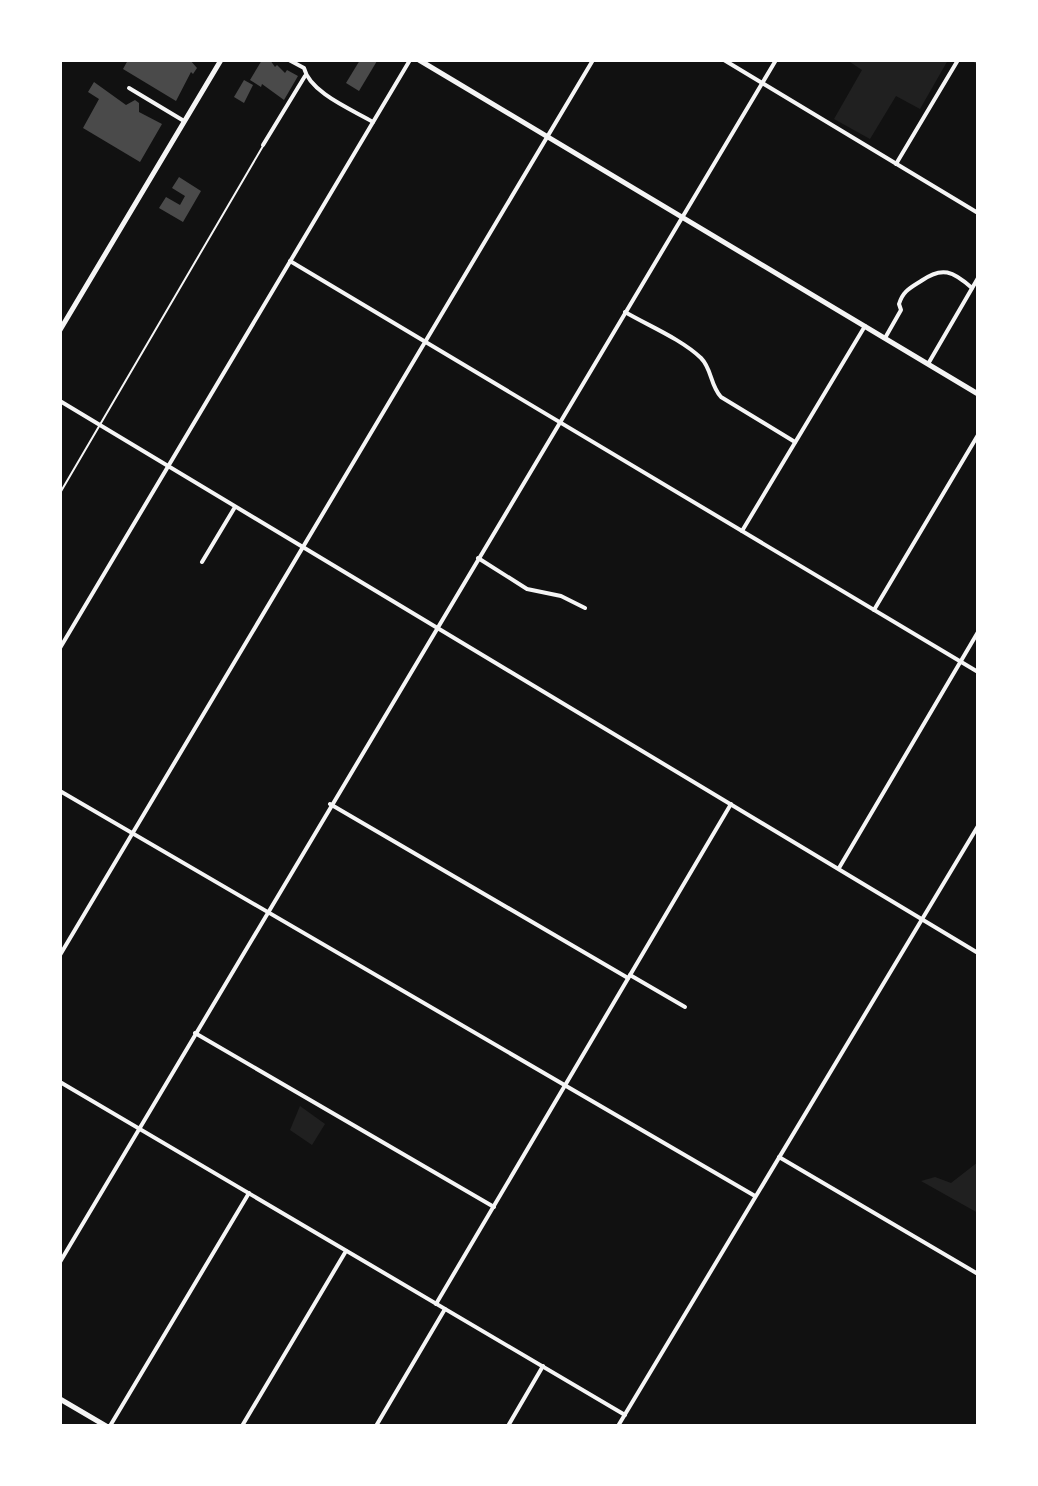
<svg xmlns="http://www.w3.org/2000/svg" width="1038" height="1486" font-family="'Zilla Slab',serif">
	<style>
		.green { fill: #202020 }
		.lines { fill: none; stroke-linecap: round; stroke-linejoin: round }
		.stream { stroke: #333; stroke-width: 2 }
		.building { fill: #4a4a4a }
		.service { stroke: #f5f5f5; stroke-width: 2 }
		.minor { stroke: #f5f5f5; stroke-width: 4 }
		.tertiary { stroke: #f5f5f5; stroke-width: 5 }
		.secondary { stroke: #f5f5f5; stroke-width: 5 }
	</style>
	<rect width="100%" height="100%" fill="#111"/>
	<g class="green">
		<polygon points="847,60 948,60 920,109 896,96 870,139 834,119 862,70"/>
		<polygon points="300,1106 325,1124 312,1145 290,1130"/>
		<polygon points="978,1162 978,1213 921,1181 935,1177 951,1183"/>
	</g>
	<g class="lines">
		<polyline class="stream" points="973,60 978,64"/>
	</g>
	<g class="building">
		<polygon points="128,60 190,60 197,68 193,74 191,72 176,101 123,69"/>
		<polygon points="262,60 270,60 275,67 277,65 285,73 287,70 298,76 284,100 262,84 261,87 250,80"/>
		<polygon points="360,60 377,61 359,91 346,83"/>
		<polygon points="244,80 253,85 244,103 234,97"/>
		<polygon points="94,82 126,105 135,100 139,103 139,112 162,124 140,162 83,128 99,99 88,92"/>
		<polygon points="179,177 201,191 183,222 159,208 166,197 180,205 185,196 172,188"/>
	</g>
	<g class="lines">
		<polyline class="service" points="60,493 263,146"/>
		<g class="minor">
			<path d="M289,60L304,68C310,93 353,110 373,122"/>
			<polyline points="724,60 978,213"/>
			<polyline points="129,88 184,121"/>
			<polyline points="263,145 305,76"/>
			<polyline points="896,164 958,60"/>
			<polyline points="290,261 978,672"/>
			<path d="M625,312C649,326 681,339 701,358C712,369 710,385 721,397L795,442"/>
			<path d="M885,338L901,310L899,304C903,291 910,288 921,281C942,266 953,271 972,288"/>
			<polyline points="928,364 978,278"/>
			<polyline points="60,401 978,953"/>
			<polyline points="742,531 865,326"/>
			<polyline points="478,558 527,589 561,596 585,608"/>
			<polyline points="202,562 235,507"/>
			<polyline points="874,610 978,435"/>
			<polyline points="60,648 410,60"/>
			<polyline points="60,791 755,1196"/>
			<polyline points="330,804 628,978"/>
			<polyline points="839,868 978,632"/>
			<polyline points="60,955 593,60"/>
			<polyline points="630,975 685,1007"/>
			<polyline points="195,1033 494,1207"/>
			<polyline points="60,1082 625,1415"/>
			<polyline points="779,1157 978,1274"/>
			<polyline points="60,1262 776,60"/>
			<polyline points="436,1304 731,804"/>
			<polyline points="110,1426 249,1193"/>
			<polyline points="242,1426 346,1251"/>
			<polyline points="376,1426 445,1309"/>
			<polyline points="508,1426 543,1366"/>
			<polyline points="618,1426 978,826"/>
		</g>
		<g class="tertiary">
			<polyline points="60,330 221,60"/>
			<polyline points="60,1399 106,1426"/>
		</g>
		<polyline class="secondary" points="419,60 978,394"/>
	</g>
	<rect width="1038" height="1486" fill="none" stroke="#ffffff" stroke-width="124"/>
</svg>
